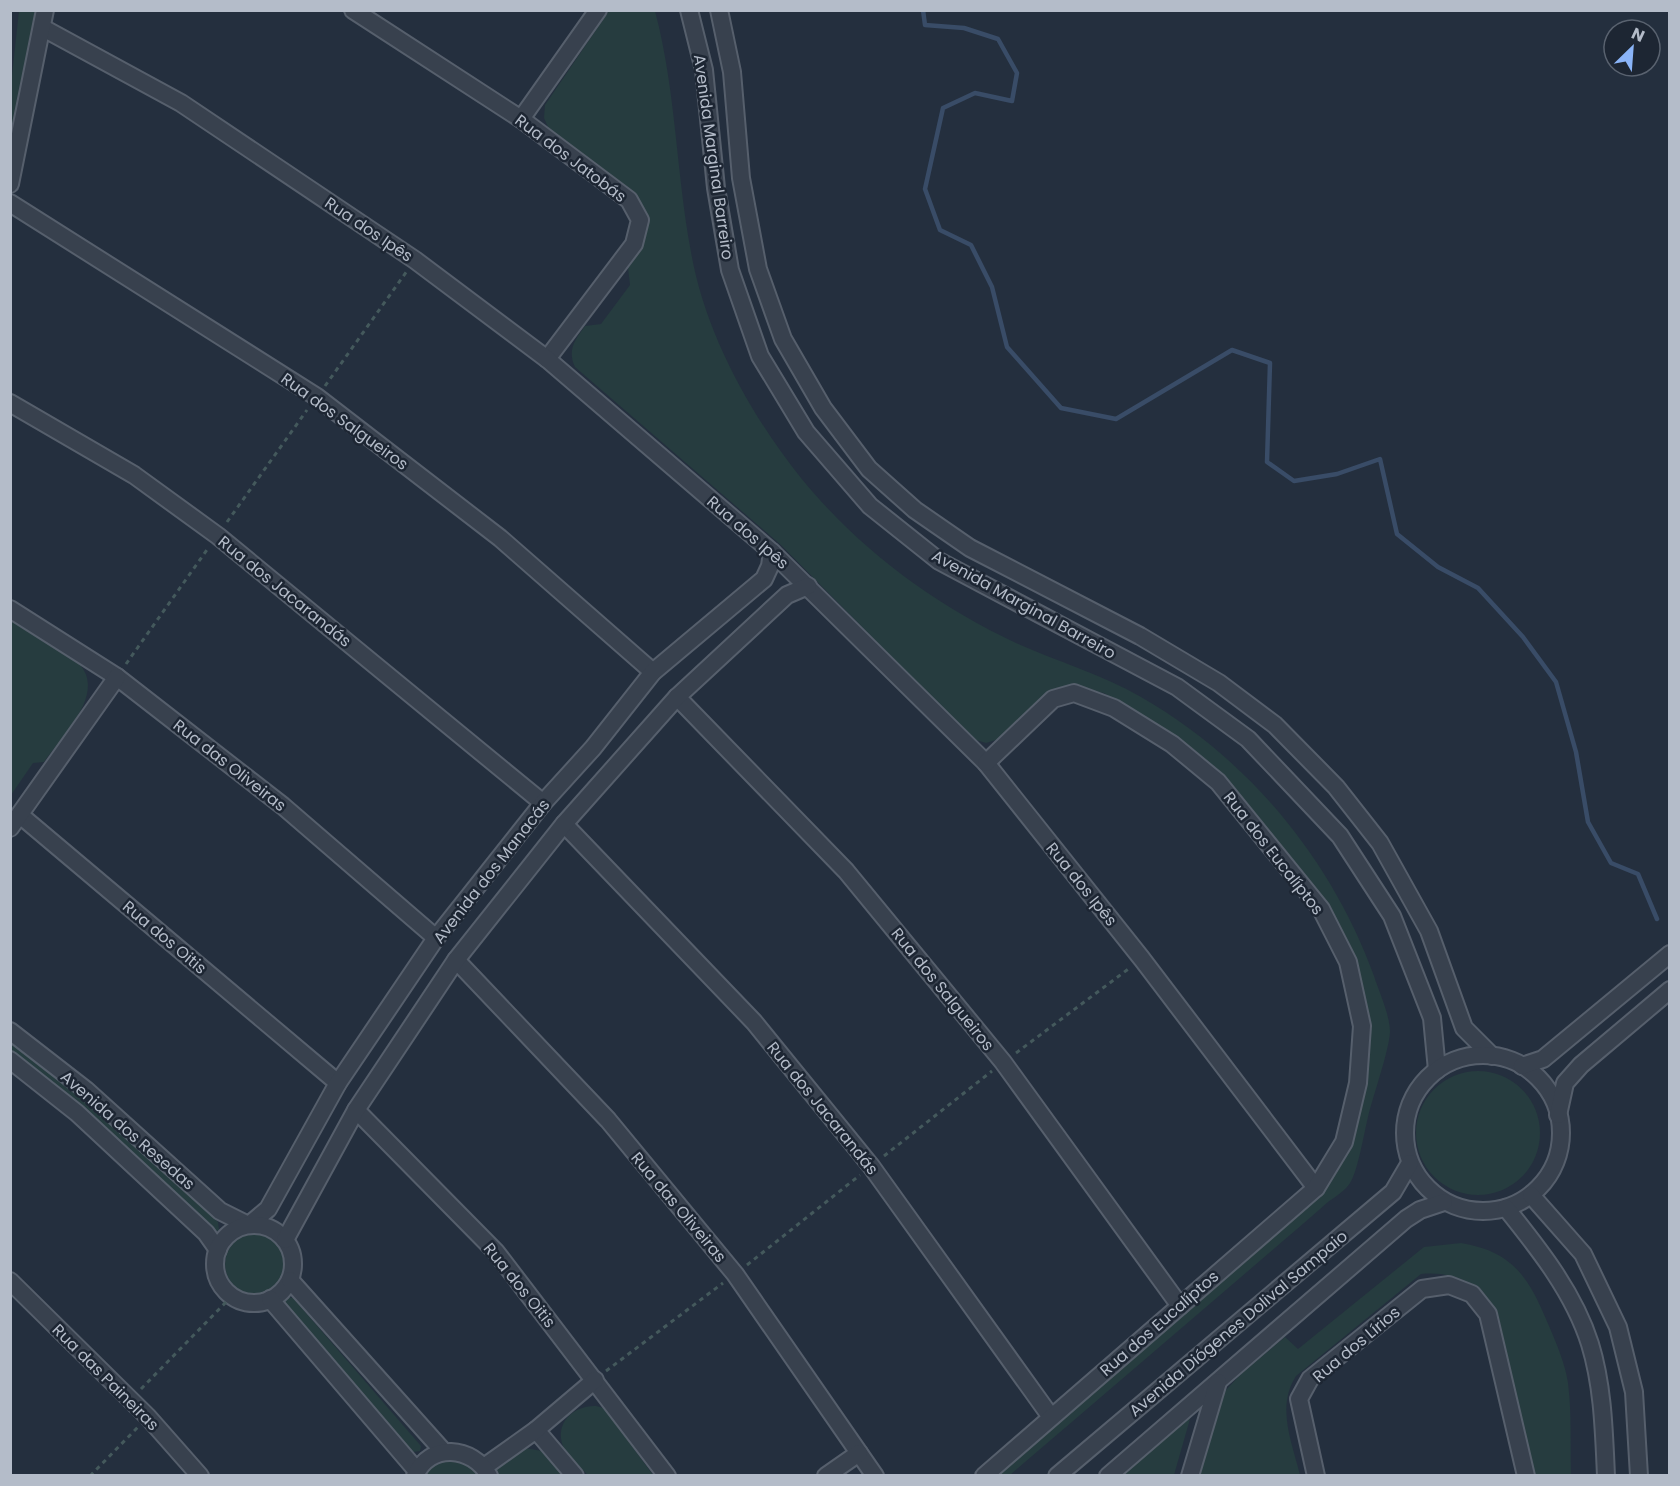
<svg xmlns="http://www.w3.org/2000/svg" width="1680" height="1486" font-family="Poppins,sans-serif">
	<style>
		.green { fill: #263c3f }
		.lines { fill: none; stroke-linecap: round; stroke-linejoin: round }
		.stream { stroke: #394c67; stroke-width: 4.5 }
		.minor-casing { stroke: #565f6c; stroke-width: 20 }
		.path { stroke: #44595c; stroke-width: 3; stroke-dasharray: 4.5 4.5; stroke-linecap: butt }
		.minor { stroke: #38414e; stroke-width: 16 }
		.labels { text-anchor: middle; stroke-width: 5; stroke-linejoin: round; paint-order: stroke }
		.street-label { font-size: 16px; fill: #b4bcc9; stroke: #1d2633 }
	</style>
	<rect width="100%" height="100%" fill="#242f3e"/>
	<g class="green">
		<polygon points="19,11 36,11 11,147 11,84"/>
		<path d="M609,11H655C676,90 676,171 691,252C705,333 750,414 801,478C859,549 933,604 1016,643C1058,662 1101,674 1141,697C1248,758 1332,860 1374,976C1379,992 1390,1015 1390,1032C1389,1051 1373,1096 1368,1117C1364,1133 1358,1171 1350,1183C1346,1190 1335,1197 1328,1202C1309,1219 1289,1236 1269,1253C1183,1327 1096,1401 1010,1475H990L1330,1181L1343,1157L1363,1083L1354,958L1176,737L1104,693L1072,687L999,739L986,743L973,739L781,545L575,367C567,350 575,340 585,326L601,324L630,285L628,268C638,254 646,243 647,225L549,129L544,118L545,105Z"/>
		<path d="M11,618L79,664C107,693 62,736 44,762L33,763L11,795Z"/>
		<path d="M10,1039C83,1097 151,1158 218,1222L219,1230L214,1232L75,1104L11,1051Z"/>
		<circle cx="1478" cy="1133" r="62"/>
		<circle cx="255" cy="1264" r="30"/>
		<path d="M1461,1243C1515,1252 1530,1280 1549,1326C1557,1345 1565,1363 1568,1383C1572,1413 1570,1445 1571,1475H1533L1498,1314C1481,1284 1455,1271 1421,1274L1296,1376C1276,1407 1292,1442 1300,1475L1198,1476L1220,1401L1226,1390L1242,1373L1285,1337L1298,1349L1424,1247Z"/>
		<polygon points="286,1297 293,1298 421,1446 420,1451 413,1452 284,1305"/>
		<path d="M596,1406L604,1408L653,1475H588C580,1467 568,1457 563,1446C554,1422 575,1405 596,1406Z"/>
		<polygon points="1192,1412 1174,1475 1119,1476"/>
		<polygon points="525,1448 542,1451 564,1475 497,1475 494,1467"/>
		<path d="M447,1460C460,1460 471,1465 479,1476H424L430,1468Z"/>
	</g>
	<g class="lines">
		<polyline class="stream" points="923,10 925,25 964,28 998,39 1017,73 1012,101 975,93 943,108 925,189 940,230 971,245 992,287 1007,347 1061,408 1116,419 1232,350 1270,363 1267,462 1294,481 1337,474 1380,459 1397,534 1438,567 1478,588 1523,637 1556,682 1576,752 1588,822 1611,863 1638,874 1657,919"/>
		<defs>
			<g id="minor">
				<polyline points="353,10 521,119 629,200 640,220 634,244 547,359"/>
				<polyline points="689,10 704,70 716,188 730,270 760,356 806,432 870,506 939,561 1177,687 1248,739 1340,836 1392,916 1432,1018 1437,1070"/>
				<polyline points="719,10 732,72 741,178 758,269 783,339 823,408 869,469 915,510 970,548 1140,636 1219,683 1275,725 1336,787 1380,843 1429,931 1464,1028 1492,1056"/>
				<polyline points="43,28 181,103 415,260 547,359 772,552 986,763 1142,959 1316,1188"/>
				<polyline points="521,119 598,10"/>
				<polyline points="10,184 45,10"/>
				<polyline points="10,203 317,397 500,538 653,672"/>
				<polyline points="10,403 134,475 218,536 543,803"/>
				<polyline points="10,609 117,677 283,806 436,938"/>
				<polyline points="677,697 846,871 1003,1062 1180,1306"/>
				<polyline points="20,815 338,1083"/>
				<polyline points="564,824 754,1022 871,1166 1051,1417"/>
				<polyline points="10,828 117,677"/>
				<polyline points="456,960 608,1120 735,1274 875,1476"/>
				<polyline points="10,1031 86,1090 220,1211 248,1225"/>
				<circle cx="1483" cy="1133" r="78"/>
				<polyline points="10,1060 77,1113 206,1233 218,1250"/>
				<polyline points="1522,1066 1543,1059 1670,954"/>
				<polyline points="356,1110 496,1252 667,1476"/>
				<polyline points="1558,1115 1565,1083 1581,1065 1670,990"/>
				<polyline points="1531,1195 1583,1254 1618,1327 1634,1392 1639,1476"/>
				<path d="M1506,1208C1539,1249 1574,1293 1590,1344C1603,1386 1604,1432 1606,1476"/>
				<polyline points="249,1225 268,1209 338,1083 436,938 543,803 593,748 653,672 764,579 770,566 772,552"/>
				<circle cx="254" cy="1264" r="39"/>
				<polyline points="285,1240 356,1110 456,960 564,824 677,697 787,595 808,586"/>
				<polyline points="290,1280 444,1452"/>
				<polyline points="10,1281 148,1417 200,1476"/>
				<polyline points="270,1299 417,1471"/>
				<polyline points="536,1430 575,1476"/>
				<polyline points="484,1467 536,1430 595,1380"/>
				<path d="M415,1476C429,1442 473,1446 489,1476"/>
				<polyline points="826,1476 859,1453"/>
				<polyline points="984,1476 1316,1188 1344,1142 1358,1083 1362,1026 1348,962 1321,909 1218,782 1172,744 1114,708 1074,693 1053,699 986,763"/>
				<polyline points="1057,1476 1393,1192 1410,1163"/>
				<polyline points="1108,1476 1406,1219 1420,1210 1444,1202"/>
				<polyline points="1190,1476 1218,1382"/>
				<polyline points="1316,1476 1299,1399 1310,1379 1422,1289 1449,1285 1472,1294 1488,1314 1526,1476"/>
			</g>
		</defs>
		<use href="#minor" class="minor-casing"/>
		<g class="path">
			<polyline points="325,386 407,271"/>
			<polyline points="227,522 307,410"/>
			<polyline points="126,664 209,547"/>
			<polyline points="1016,1053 1131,967"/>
			<polyline points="884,1156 992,1071"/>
			<polyline points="747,1265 860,1175"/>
			<polyline points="606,1371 723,1283"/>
			<polyline points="141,1389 232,1296"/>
			<polyline points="90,1476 138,1427"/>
		</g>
		<use href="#minor" class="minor"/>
	</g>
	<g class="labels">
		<g class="street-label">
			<text transform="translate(714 157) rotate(82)" y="6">Avenida Marginal Barreiro</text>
			<text transform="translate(571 158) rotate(37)" y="6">Rua dos Jatobás</text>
			<text transform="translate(369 229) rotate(34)" y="6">Rua dos Ipês</text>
			<text transform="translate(345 421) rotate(36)" y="6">Rua dos Salgueiros</text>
			<text transform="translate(748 532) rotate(41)" y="6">Rua dos Ipês</text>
			<text transform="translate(285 591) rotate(39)" y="6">Rua dos Jacarandás</text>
			<text transform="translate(1024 604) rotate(29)" y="6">Avenida Marginal Barreiro</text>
			<text transform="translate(230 765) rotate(38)" y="6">Rua das Oliveiras</text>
			<text transform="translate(1274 853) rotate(52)" y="6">Rua dos Eucalíptos</text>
			<text transform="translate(491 871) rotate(-52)" y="6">Avenida dos Manacás</text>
			<text transform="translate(1082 884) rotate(51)" y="6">Rua dos Ipês</text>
			<text transform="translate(165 937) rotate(40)" y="6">Rua dos Oitis</text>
			<text transform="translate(943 989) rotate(51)" y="6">Rua dos Salgueiros</text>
			<text transform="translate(823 1108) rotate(51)" y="6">Rua dos Jacarandás</text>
			<text transform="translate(128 1130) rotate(41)" y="6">Avenida dos Resedas</text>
			<text transform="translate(679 1207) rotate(50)" y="6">Rua das Oliveiras</text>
			<text transform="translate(520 1285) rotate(51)" y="6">Rua dos Oitis</text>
			<text transform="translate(1159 1323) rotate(-41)" y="6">Rua dos Eucalíptos</text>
			<text transform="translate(1238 1323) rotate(-40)" y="6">Avenida Diógenes Dolival Sampaio</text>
			<text transform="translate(1356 1344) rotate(-40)" y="6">Rua dos Lírios</text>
			<text transform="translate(106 1377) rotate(45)" y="6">Rua das Paineiras</text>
		</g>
	</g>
	<rect width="1680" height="1486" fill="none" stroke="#b4bcc9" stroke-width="24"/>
	<g transform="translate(1632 48) rotate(25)"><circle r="28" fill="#1d2633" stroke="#59626f" stroke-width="1.5"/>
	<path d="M0-4.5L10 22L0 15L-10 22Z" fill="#8ab4f8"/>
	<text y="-9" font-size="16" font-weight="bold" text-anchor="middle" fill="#b4bcc9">N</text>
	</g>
</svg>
